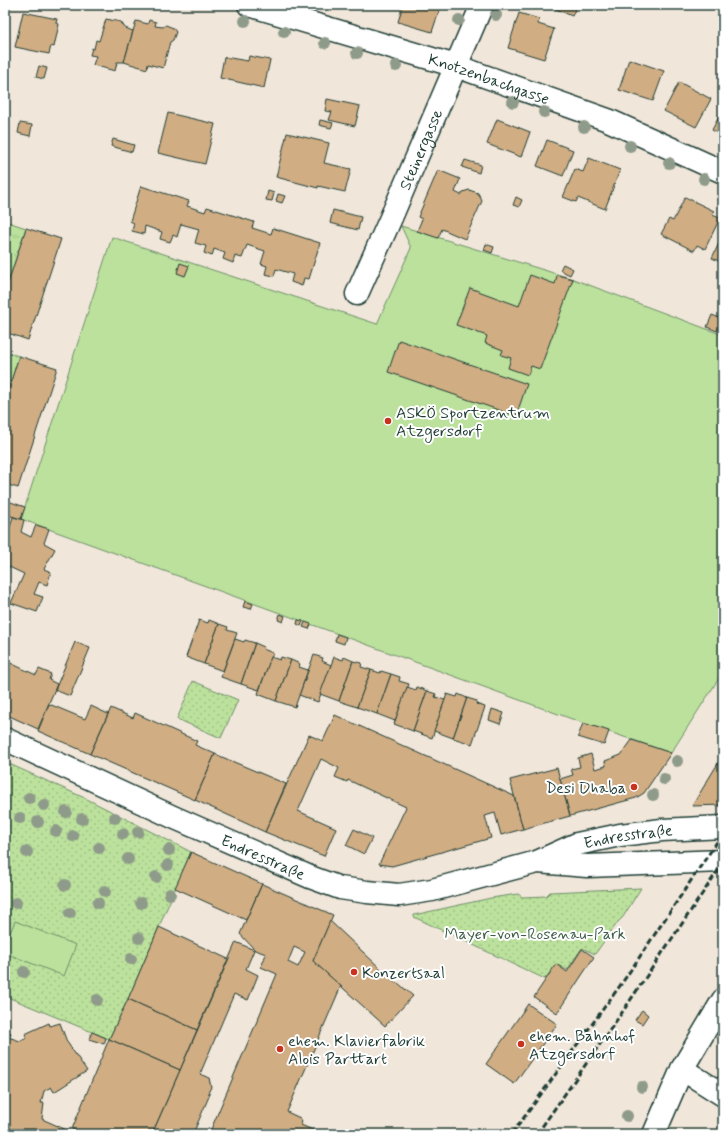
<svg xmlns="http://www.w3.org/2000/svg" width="728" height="1139" font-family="Mynerve,sans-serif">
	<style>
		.grass { fill: url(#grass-tufts); stroke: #6d8f68 }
		.park { fill: url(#park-dots); stroke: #6d8f68 }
		.pitch { fill: #bbe19c; stroke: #6d8f68 }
		.building { fill: #d1ad83; stroke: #1f3d34; fill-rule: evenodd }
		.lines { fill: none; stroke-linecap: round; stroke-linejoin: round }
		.minor-casing { stroke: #1f3d34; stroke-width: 25 }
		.tertiary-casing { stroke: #1f3d34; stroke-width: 25 }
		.minor { stroke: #fff; stroke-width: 22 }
		.tertiary { stroke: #fff; stroke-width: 22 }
		.rail { stroke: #1f3d34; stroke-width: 3; stroke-dasharray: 6 3; stroke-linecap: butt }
		.tree { fill: #8f9b8a }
		.poi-dot { fill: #c8321e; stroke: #fff; stroke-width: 1.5 }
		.labels { text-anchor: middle; stroke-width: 4; stroke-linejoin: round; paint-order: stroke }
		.street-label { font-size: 16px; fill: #1f3d34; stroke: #fff }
		.poi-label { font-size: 16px; fill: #1f3d34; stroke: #fff; text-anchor: start }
		.park-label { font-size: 16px; fill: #3e5e49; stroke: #fff }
	</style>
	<defs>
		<pattern id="grass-tufts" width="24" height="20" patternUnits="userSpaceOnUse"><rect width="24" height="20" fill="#bbe19c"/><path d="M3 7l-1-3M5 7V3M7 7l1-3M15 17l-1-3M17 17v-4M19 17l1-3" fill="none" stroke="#a0c287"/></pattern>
		<pattern id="park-dots" width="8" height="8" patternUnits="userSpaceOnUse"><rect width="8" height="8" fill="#bbe19c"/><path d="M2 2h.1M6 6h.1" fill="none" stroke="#a0c287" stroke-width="1.8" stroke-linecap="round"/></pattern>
	</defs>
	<rect width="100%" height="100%" fill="#f1e6da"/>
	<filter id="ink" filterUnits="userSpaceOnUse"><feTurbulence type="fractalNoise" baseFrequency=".025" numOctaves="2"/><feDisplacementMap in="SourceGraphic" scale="8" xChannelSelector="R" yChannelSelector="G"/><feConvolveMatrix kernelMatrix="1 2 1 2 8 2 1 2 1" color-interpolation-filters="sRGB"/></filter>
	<g filter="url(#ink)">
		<g class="grass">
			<polygon points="5,221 26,228 5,292"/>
			<polygon points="5,352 19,356 5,400"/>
		</g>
		<g class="park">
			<polygon points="193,681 238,700 221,738 177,719"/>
			<polygon points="5,762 87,799 191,852 128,999 109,1039 5,996"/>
			<polygon points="641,888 623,917 618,922 595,954 582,948 567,970 556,964 545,979 414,917 414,915 491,898 518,894 522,897 546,896 550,892"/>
		</g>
		<g class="pitch">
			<polygon points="401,226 573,279 723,335 723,672 671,753 583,723 21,519 112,237 377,324 411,248"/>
			<polygon points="15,921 76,945 64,976 5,953 5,945"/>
		</g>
		<g class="building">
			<polygon points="403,5 441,5 432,32 398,22"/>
			<polygon points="547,5 577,5 572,16"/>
			<polygon points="23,12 57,19 56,23 59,24 54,47 51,46 49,54 15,47"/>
			<polygon points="519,13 539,19 538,24 554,29 544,59 508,48"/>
			<polygon points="106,19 121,22 125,28 133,31 124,62 117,62 115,71 93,65 96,56 90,55 92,48 94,49 96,40 99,41"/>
			<polygon points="149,20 156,22 155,26 163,27 166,25 173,28 176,32 173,40 170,42 163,68 148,64 147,69 124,62 136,21 148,24"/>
			<polygon points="249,56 270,60 264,88 220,78 224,57 248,61"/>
			<polygon points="629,59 664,71 653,101 619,90"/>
			<polygon points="39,66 47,68 44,79 36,77"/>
			<polygon points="679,82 711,99 696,127 664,111"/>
			<polygon points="327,99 360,106 355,126 329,120 332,112 325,111"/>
			<polygon points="723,109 723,136 712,130"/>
			<polygon points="168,113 215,124 205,164 158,153"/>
			<polygon points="497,119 530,132 521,157 487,144"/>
			<polygon points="320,120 333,123 331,128 319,125"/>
			<polygon points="20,123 32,125 30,136 18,133"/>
			<polygon points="287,133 329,143 324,163 351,169 345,192 318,186 318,188 276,177"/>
			<polygon points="113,139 134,145 132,152 111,146"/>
			<polygon points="547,140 573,150 563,176 537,166"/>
			<polygon points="589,158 620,170 605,209 578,198 576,202 563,197 575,169 583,172"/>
			<polygon points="465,160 481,165 479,173 462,167"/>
			<polygon points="438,170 460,179 455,192 461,195 463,192 469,190 478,193 482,201 465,239 442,229 438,238 417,231 422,219 418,217"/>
			<polygon points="141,186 189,201 187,206 205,212 207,207 254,222 252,228 271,234 273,228 320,243 309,279 304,278 302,286 291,282 293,274 276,269 274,276 265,274 267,266 261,264 265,251 247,245 242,258 235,256 233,263 223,259 225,253 214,249 212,256 204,253 206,246 195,243 199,229 181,224 177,237 173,235 170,242 160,239 162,232 145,226 144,234 132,231 134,223 130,221"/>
			<polygon points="268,191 274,193 272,201 266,200"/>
			<polygon points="278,194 285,196 282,203 276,201"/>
			<polygon points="516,197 522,200 519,207 513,205"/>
			<polygon points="685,197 714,211 712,215 720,218 705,249 697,245 694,251 661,234 669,219 673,221"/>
			<polygon points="333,210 361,217 358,230 330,223"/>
			<polygon points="26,228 61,239 28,340 5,332 5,292"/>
			<polygon points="720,241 723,243 723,263 712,258"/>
			<polygon points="486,244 494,247 492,253 484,250"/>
			<polygon points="180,263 189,266 185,276 177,273"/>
			<polygon points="563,264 573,269 570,275 560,270"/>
			<polygon points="530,275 555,284 557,275 573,279 540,369 531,366 528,375 508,368 511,358 501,355 503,350 485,343 487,336 456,325 470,288 519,306"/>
			<polygon points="712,315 722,319 717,331 707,327"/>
			<polygon points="399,340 527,384 516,416 388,372"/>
			<polygon points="19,356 57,368 18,488 5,484 5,400"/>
			<polygon points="5,500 25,507 21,519 5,514"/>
			<polygon points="13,517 24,520 21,532 31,537 36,525 49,529 44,543 55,549 44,569 51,572 47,585 39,582 34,594 43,597 37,612 11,603 24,574 5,565 5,524 10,527"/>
			<polygon points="245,601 253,604 251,609 243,607"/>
			<polygon points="280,614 285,616 283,622 278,620"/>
			<polygon points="199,620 208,623 209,620 219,624 204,664 186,657"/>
			<polygon points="298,620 303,621 301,626 297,624"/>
			<polygon points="305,622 311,624 309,629 303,627"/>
			<polygon points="219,624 228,627 227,630 237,633 223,671 204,664"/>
			<polygon points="337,634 346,637 344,644 335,641"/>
			<polygon points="235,639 244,642 245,640 255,643 241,684 221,677"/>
			<polygon points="75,642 90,648 70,696 55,690"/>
			<polygon points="255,643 264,647 263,649 273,653 259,690 241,684"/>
			<polygon points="5,654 8,655 6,661 36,675 39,669 51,674 49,680 57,684 38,729 5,714"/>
			<polygon points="314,655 323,658 322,661 331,665 318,702 299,695"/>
			<polygon points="271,657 280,660 281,657 291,660 276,701 258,694"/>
			<polygon points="334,657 343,660 344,657 353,661 339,701 320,694"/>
			<polygon points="291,660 300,664 299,667 308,670 295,707 276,701"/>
			<polygon points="353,661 362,663 361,667 371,670 357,707 339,701"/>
			<polygon points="371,670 380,673 381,671 391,674 377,714 357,707"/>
			<polygon points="391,674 400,677 399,681 409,684 395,721 377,714"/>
			<polygon points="407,687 416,690 417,687 427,691 413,731 394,724"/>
			<polygon points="427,691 436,694 435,697 445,700 432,738 413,731"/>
			<polygon points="447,694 457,697 458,694 467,698 453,738 434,731"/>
			<polygon points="467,698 477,701 476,704 485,707 472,744 453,738"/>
			<polygon points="49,704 85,719 91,706 108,714 90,754 38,731"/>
			<polygon points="111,708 133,718 135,713 197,741 195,745 215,754 195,800 90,754"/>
			<polygon points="492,709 504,713 500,724 489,720"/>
			<polygon points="335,715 514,796 523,829 501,835 495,813 485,816 491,838 392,866 379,864 406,807 348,780 347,782 335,777 339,768 321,759 298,811 336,828 324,856 265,832 309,735 323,741"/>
			<polygon points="583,723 609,731 604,745 578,737"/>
			<polygon points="632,740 671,753 644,793 636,798 570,816 560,779 573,775 571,769 580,767 578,758 591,754 595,769 606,766 605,761 621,755"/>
			<polygon points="215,754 286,784 265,832 195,800"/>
			<polygon points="723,755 723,805 692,806"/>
			<polygon points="557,768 570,816 523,829 510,780"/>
			<polygon points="354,829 372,838 364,854 346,845"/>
			<polygon points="191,852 262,884 246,920 175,888"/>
			<path d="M262,884L333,915L313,961L341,986L287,1112L300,1118L302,1121L301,1125L322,1134H209L277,974L261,967L266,954L255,950L240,934ZM294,947L305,952L298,967L288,962Z"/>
			<polygon points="330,921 397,984 398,983 413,996 385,1026 313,961"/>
			<polygon points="159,927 228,959 197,1030 128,999"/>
			<polygon points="236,942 254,950 246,969 258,975 248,1000 234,994 200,1074 209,1078 211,1087 208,1093 210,1094 193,1134 152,1134"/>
			<polygon points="582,949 594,957 557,1013 534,997 556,964 567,972"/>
			<polygon points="128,999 197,1030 180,1070 109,1039"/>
			<polygon points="528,1004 557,1024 514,1084 486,1064"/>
			<polygon points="642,1010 648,1015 642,1024 635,1020"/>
			<polygon points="49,1023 50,1026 60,1023 67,1042 87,1071 54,1092 51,1087 44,1091 41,1103 44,1103 42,1119 69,1131 68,1134 5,1134 5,1099 10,1096 5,1087 5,1031 11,1033 8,1037 20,1041 27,1038 25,1034"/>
			<polygon points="92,1032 106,1038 104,1044 89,1039"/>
			<polygon points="109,1039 180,1070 152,1134 84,1134 72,1129"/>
		</g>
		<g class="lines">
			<defs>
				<g id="minor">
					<path id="s1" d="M249,5L456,66L608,120L723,172"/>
					<path id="s2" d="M357,294L390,220L482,5"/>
					<polyline points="682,1069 723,1095"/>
				</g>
				<g id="tertiary">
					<path id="s3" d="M5,739L173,817L310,877L340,888L367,892L399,895L432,890L537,862L577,844L620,835L662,830L723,827"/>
					<polyline points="538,862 587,866 723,861"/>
					<polyline points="654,1134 682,1069 723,1000"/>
				</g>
			</defs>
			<use href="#minor" class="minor-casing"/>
			<use href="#tertiary" class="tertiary-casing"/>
			<use href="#minor" class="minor"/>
			<use href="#tertiary" class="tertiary"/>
			<g class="rail">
				<polyline points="512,1134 622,983 723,833"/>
				<polyline points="537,1134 621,1014 723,863"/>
			</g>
		</g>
		<g class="tree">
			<circle cx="496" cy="15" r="6"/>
			<circle cx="459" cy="20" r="6"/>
			<circle cx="245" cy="21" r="6"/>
			<circle cx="284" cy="32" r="6"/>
			<circle cx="325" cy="43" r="6"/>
			<circle cx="357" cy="53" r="6"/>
			<circle cx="396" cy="66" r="6"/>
			<circle cx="513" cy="102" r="6"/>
			<circle cx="544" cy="112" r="6"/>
			<circle cx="584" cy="127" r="6"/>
			<circle cx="630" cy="146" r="6"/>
			<circle cx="669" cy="163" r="6"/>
			<circle cx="704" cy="179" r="6"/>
			<circle cx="677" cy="761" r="6"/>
			<circle cx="664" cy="779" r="6"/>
			<circle cx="653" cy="795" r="6"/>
			<circle cx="29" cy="798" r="6"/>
			<circle cx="44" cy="805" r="6"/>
			<circle cx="66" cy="812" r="6"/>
			<circle cx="20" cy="818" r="6"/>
			<circle cx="115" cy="818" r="6"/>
			<circle cx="82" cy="819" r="6"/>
			<circle cx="38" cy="822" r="6"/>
			<circle cx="56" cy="831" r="6"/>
			<circle cx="138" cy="832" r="6"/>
			<circle cx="123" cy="834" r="6"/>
			<circle cx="73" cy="836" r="6"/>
			<circle cx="99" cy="848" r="6"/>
			<circle cx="169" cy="850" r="6"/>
			<circle cx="27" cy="852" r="6"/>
			<circle cx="128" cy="859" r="6"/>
			<circle cx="168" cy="865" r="6"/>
			<circle cx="156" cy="877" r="6"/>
			<circle cx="65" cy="885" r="6"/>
			<circle cx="105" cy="891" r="6"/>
			<circle cx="170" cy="894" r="6"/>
			<circle cx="16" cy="903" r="6"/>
			<circle cx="98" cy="903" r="6"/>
			<circle cx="141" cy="903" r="6"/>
			<circle cx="70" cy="913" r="6"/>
			<circle cx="139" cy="938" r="6"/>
			<circle cx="131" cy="959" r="6"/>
			<circle cx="24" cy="972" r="6"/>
			<circle cx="97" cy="1000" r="6"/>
			<circle cx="642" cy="1087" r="6"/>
			<circle cx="627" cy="1116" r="6"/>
		</g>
	</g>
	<g class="poi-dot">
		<circle cx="388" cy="421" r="4"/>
		<circle cx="634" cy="787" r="4"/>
		<circle cx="354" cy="972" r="4"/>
		<circle cx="521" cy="1044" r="4"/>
		<circle cx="280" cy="1049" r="4"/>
	</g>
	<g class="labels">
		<g class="street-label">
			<text dy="6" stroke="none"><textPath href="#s1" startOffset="251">Knotzenbachgasse</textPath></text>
			<text dy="6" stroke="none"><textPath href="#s2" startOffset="158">Steinergasse</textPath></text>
			<text dy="6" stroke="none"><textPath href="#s3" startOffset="664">Endresstraße</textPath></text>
			<text dy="6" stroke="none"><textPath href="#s3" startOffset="284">Endresstraße</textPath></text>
		</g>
		<g class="poi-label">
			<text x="396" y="418">ASKÖ Sportzentrum<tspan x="396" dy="18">Atzgersdorf</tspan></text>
			<text x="626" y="793" text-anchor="end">Desi Dhaba</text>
			<text x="362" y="978">Konzertsaal</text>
			<text x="529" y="1041">ehem. Bahnhof<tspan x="529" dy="18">Atzgersdorf</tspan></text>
			<text x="288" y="1046">ehem. Klavierfabrik<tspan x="288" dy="18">Alois Parttart</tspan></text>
		</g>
		<g class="park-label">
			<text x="535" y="939">Mayer-von-Rosenau-Park</text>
		</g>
	</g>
	<rect width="728" height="1139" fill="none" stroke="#fff" stroke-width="20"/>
	<rect x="10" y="10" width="708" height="1119" fill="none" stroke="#1f3d34" stroke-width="1.5" filter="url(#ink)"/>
</svg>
